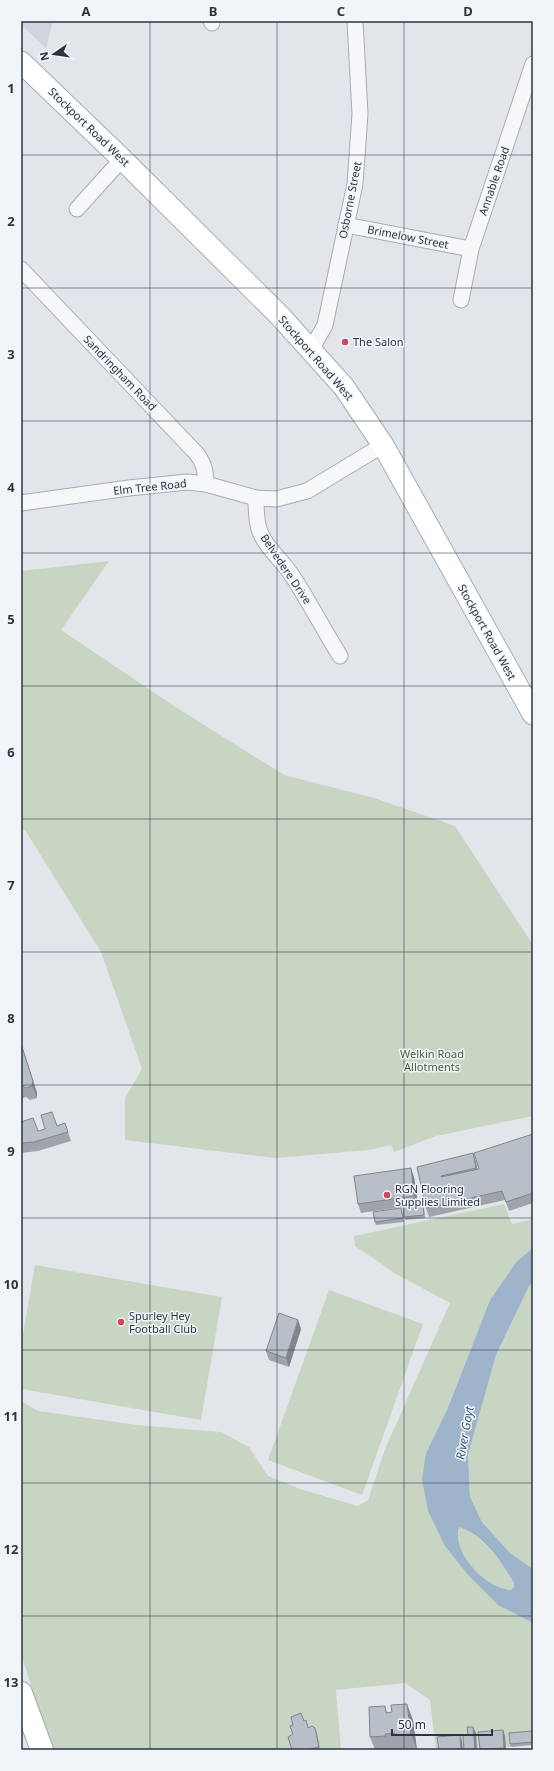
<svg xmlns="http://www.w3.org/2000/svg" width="554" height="1771" font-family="'Noto Sans',sans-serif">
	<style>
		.built { fill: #d0d5dd }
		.green { fill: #c8d5c3 }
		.water { fill: #9eb4ca; fill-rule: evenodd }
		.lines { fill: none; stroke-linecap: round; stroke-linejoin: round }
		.minor-casing { stroke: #a7adb5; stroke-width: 17 }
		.secondary-casing { stroke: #a7adb5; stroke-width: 23 }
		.primary-casing { stroke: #a2aab6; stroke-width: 24 }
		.minor { stroke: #f5f7f9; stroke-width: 15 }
		.secondary { stroke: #fff; stroke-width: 21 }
		.primary { stroke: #fff; stroke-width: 22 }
		.wall { fill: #9fa4ac }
		.shaded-wall { fill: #82868c }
		.building { fill: #b9bfc8; stroke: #82868c }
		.grid { fill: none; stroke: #2a3443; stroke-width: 1; stroke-opacity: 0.55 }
		.poi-dot { fill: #cf4860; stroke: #f2f5f8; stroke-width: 1.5 }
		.labels { text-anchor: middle; stroke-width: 3; stroke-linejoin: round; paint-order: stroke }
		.street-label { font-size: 11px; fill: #2a3443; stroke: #f2f5f8 }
		.poi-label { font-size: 11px; fill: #2a3443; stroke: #f2f5f8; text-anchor: start }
		.park-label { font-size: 11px; fill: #405f37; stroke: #f2f5f8 }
		.water-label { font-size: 12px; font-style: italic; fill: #345477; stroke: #f2f5f8 }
		.neatline { fill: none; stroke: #2a3443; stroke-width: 1.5 }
		.grid-label { font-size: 13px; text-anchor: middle; font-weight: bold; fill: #2a3443 }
	</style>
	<rect width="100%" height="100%" fill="#e2e6eb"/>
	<polygon class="built" points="21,21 53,21 46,48 21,25"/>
	<g class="green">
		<polygon points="109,561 61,630 174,706 284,775 374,798 455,826 533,945 533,1116 436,1136 394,1152 391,1145 369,1150 275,1158 125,1140 125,1098 142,1069 101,952 25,830 21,832 21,571"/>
		<polygon points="504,1204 512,1224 533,1219 533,1248 517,1261 490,1300 447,1410 426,1453 428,1511 446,1546 468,1575 498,1605 533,1623 533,1733 510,1734 511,1747 506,1747 505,1736 482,1750 463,1750 462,1741 440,1750 436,1750 430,1700 405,1683 336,1690 341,1750 320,1750 317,1734 306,1727 304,1719 295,1740 290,1743 292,1750 52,1750 21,1654 21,1401 38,1411 137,1425 221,1432 249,1447 268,1476 300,1489 358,1506 368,1500 385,1449 450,1303 396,1274 355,1246 354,1236"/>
		<polygon points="35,1265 222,1297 201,1420 21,1389 21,1346"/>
		<polygon points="533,1282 533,1569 510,1553 482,1522 470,1497 468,1455 496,1355 529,1286"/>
		<polygon points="329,1290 423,1324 362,1495 268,1460"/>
		<path d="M459,1526C485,1539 500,1559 514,1583V1587L511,1590C486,1588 451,1553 459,1526Z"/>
	</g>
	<path class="water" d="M533,1248V1282L529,1286L496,1355L468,1455L470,1497L482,1522L510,1553L533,1569V1623L498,1605L468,1575L445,1546L428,1511L422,1479L426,1453L447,1410L490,1300L517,1261ZM459,1527C485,1536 501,1561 514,1583V1587L511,1590C487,1589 451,1553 459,1527Z"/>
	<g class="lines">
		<defs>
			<g id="minor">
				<polyline points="211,21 212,23"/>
				<polyline points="77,209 122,159"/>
				<polyline points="346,225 471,249"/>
				<path d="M21,269L196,453C204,462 206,472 206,484"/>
				<polyline points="461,300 471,249 533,64"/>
				<polyline points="311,350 325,325 355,184 360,114 355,21"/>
				<path d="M256,498C256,509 256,519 259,529C264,546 281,559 291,574C309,601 323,629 340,656"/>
				<polyline points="21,503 129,488 187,482 206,484 256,498 276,499 307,491 383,445"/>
			</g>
			<polyline id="secondary" points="21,62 122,159 280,316 344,387 383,445 533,714"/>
			<polyline id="primary" points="21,1693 42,1750"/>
		</defs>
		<use href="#minor" class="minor-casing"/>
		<use href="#secondary" class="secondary-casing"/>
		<use href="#primary" class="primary-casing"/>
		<use href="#minor" class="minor"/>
		<use href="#secondary" class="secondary"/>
		<use href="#primary" class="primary"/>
	</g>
	<g class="wall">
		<polygon points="21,1043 37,1093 37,1098 30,1100 26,1097 21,1099"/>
		<polygon points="21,1122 38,1131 65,1123 71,1141 38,1151 21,1153"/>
		<polygon points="533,1134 533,1203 509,1211 505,1200 429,1217 426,1208 417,1167 473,1153 477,1169 479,1169"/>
		<polygon points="414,1177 418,1205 424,1208 425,1218 406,1220 404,1217 403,1207 361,1213 358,1204"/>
		<polygon points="401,1208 402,1211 404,1222 376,1225 375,1222"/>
		<polygon points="298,1320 301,1329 289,1367 269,1360 266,1351"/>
		<polygon points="385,1706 387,1713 413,1720 417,1750 375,1750 370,1737"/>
		<polygon points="304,1721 309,1728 315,1728 317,1734 320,1750 292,1750"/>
		<polygon points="478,1732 505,1736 506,1750 480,1750"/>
		<polygon points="533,1734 533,1745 511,1747 510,1744"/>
	</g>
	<g class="shaded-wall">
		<polygon points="21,1043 37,1093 37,1098 32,1086"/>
		<polygon points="473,1153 476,1162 479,1177 476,1168"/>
		<polygon points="411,1168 414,1177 418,1205 414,1196"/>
		<polygon points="298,1320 301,1329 289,1367 286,1358"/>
		<polygon points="407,1704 413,1720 417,1750 411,1734"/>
		<polygon points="473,1727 476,1733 477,1750 475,1750"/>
		<polygon points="315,1728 317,1734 320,1750 319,1747"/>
		<polygon points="503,1730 505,1736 506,1750 505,1750 504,1748"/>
		<polygon points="460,1735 462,1741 463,1750 461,1750"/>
	</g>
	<g class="building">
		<polygon points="21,1044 33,1081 32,1086 26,1088 21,1085"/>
		<polygon points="52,1112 57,1126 65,1123 68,1132 34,1142 21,1143 21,1122 33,1118 38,1131 45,1129 41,1115"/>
		<polygon points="533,1134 533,1193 506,1202 502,1191 426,1208 417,1167 473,1153 476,1168 441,1176 441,1177 479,1169 474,1153"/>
		<polygon points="411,1168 414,1196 358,1204 354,1176"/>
		<polygon points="423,1204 424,1215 404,1217 403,1207"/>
		<polygon points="401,1208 403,1218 375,1222 373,1212"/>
		<polygon points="279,1313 298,1320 286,1358 266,1351"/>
		<polygon points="407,1704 411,1734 395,1735 395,1733 385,1734 386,1736 370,1737 369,1707 385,1706 386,1713 392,1712 391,1705"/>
		<polygon points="301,1713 304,1721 306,1720 308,1728 312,1726 315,1728 319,1747 306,1750 292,1750 288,1737 293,1734 290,1726 293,1725 291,1717"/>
		<polygon points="467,1727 473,1727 475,1750 464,1750 463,1735 468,1735"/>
		<polygon points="503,1730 504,1748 480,1749 478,1732"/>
		<polygon points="532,1731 533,1742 510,1744 509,1733"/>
		<polygon points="460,1735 461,1750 439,1750 437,1737"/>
	</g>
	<path class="grid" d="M150,21V1750M277,21V1750M404,21V1750M21,155H533M21,288H533M21,421H533M21,553H533M21,686H533M21,819H533M21,952H533M21,1085H533M21,1218H533M21,1350H533M21,1483H533M21,1616H533"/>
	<g class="poi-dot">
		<circle cx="345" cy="342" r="4"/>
		<circle cx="387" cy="1195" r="4"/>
		<circle cx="121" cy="1322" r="4"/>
	</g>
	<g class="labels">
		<g class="street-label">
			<text transform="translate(89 127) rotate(44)" y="4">Stockport Road West</text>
			<text transform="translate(494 181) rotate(-71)" y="4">Annable Road</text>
			<text transform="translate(350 200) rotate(-79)" y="4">Osborne Street</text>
			<text transform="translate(408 237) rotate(11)" y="4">Brimelow Street</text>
			<text transform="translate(316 358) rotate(49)" y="4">Stockport Road West</text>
			<text transform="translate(120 373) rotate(46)" y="4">Sandringham Road</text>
			<text transform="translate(150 487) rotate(-6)" y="4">Elm Tree Road</text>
			<text transform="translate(286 569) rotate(56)" y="4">Belvedere Drive</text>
			<text transform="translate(487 632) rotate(61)" y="4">Stockport Road West</text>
		</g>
		<g class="poi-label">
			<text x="353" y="346">The Salon</text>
			<text x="395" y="1193">RGN Flooring<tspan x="395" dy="13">Supplies Limited</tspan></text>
			<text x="129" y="1320">Spurley Hey<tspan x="129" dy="13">Football Club</tspan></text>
		</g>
		<g class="park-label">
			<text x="432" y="1058">Welkin Road<tspan x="432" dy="13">Allotments</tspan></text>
		</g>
		<g class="water-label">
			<text transform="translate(465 1433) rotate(-80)" y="4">River Goyt</text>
		</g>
	</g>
	<rect width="554" height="1771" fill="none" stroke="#f2f5f8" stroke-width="44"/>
	<g transform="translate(54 54) rotate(257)" stroke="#f2f5f8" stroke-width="3" paint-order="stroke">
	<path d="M0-3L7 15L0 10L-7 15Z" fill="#2a3443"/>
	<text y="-6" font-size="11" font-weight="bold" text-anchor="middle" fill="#2a3443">N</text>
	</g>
	<path d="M392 1729v6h100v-6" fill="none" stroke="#2a3443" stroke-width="2"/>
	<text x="398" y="1729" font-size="12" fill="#2a3443" stroke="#f2f5f8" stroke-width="3" paint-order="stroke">50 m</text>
	<rect x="22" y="22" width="510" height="1727" class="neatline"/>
	<g class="grid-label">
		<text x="86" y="16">A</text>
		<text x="213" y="16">B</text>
		<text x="341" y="16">C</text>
		<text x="468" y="16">D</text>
		<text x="11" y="93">1</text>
		<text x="11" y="226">2</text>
		<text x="11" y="359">3</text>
		<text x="11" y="492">4</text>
		<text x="11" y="624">5</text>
		<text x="11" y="757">6</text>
		<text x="11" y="890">7</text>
		<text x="11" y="1023">8</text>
		<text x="11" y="1156">9</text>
		<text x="11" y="1289">10</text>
		<text x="11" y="1421">11</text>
		<text x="11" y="1554">12</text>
		<text x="11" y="1687">13</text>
	</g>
</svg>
